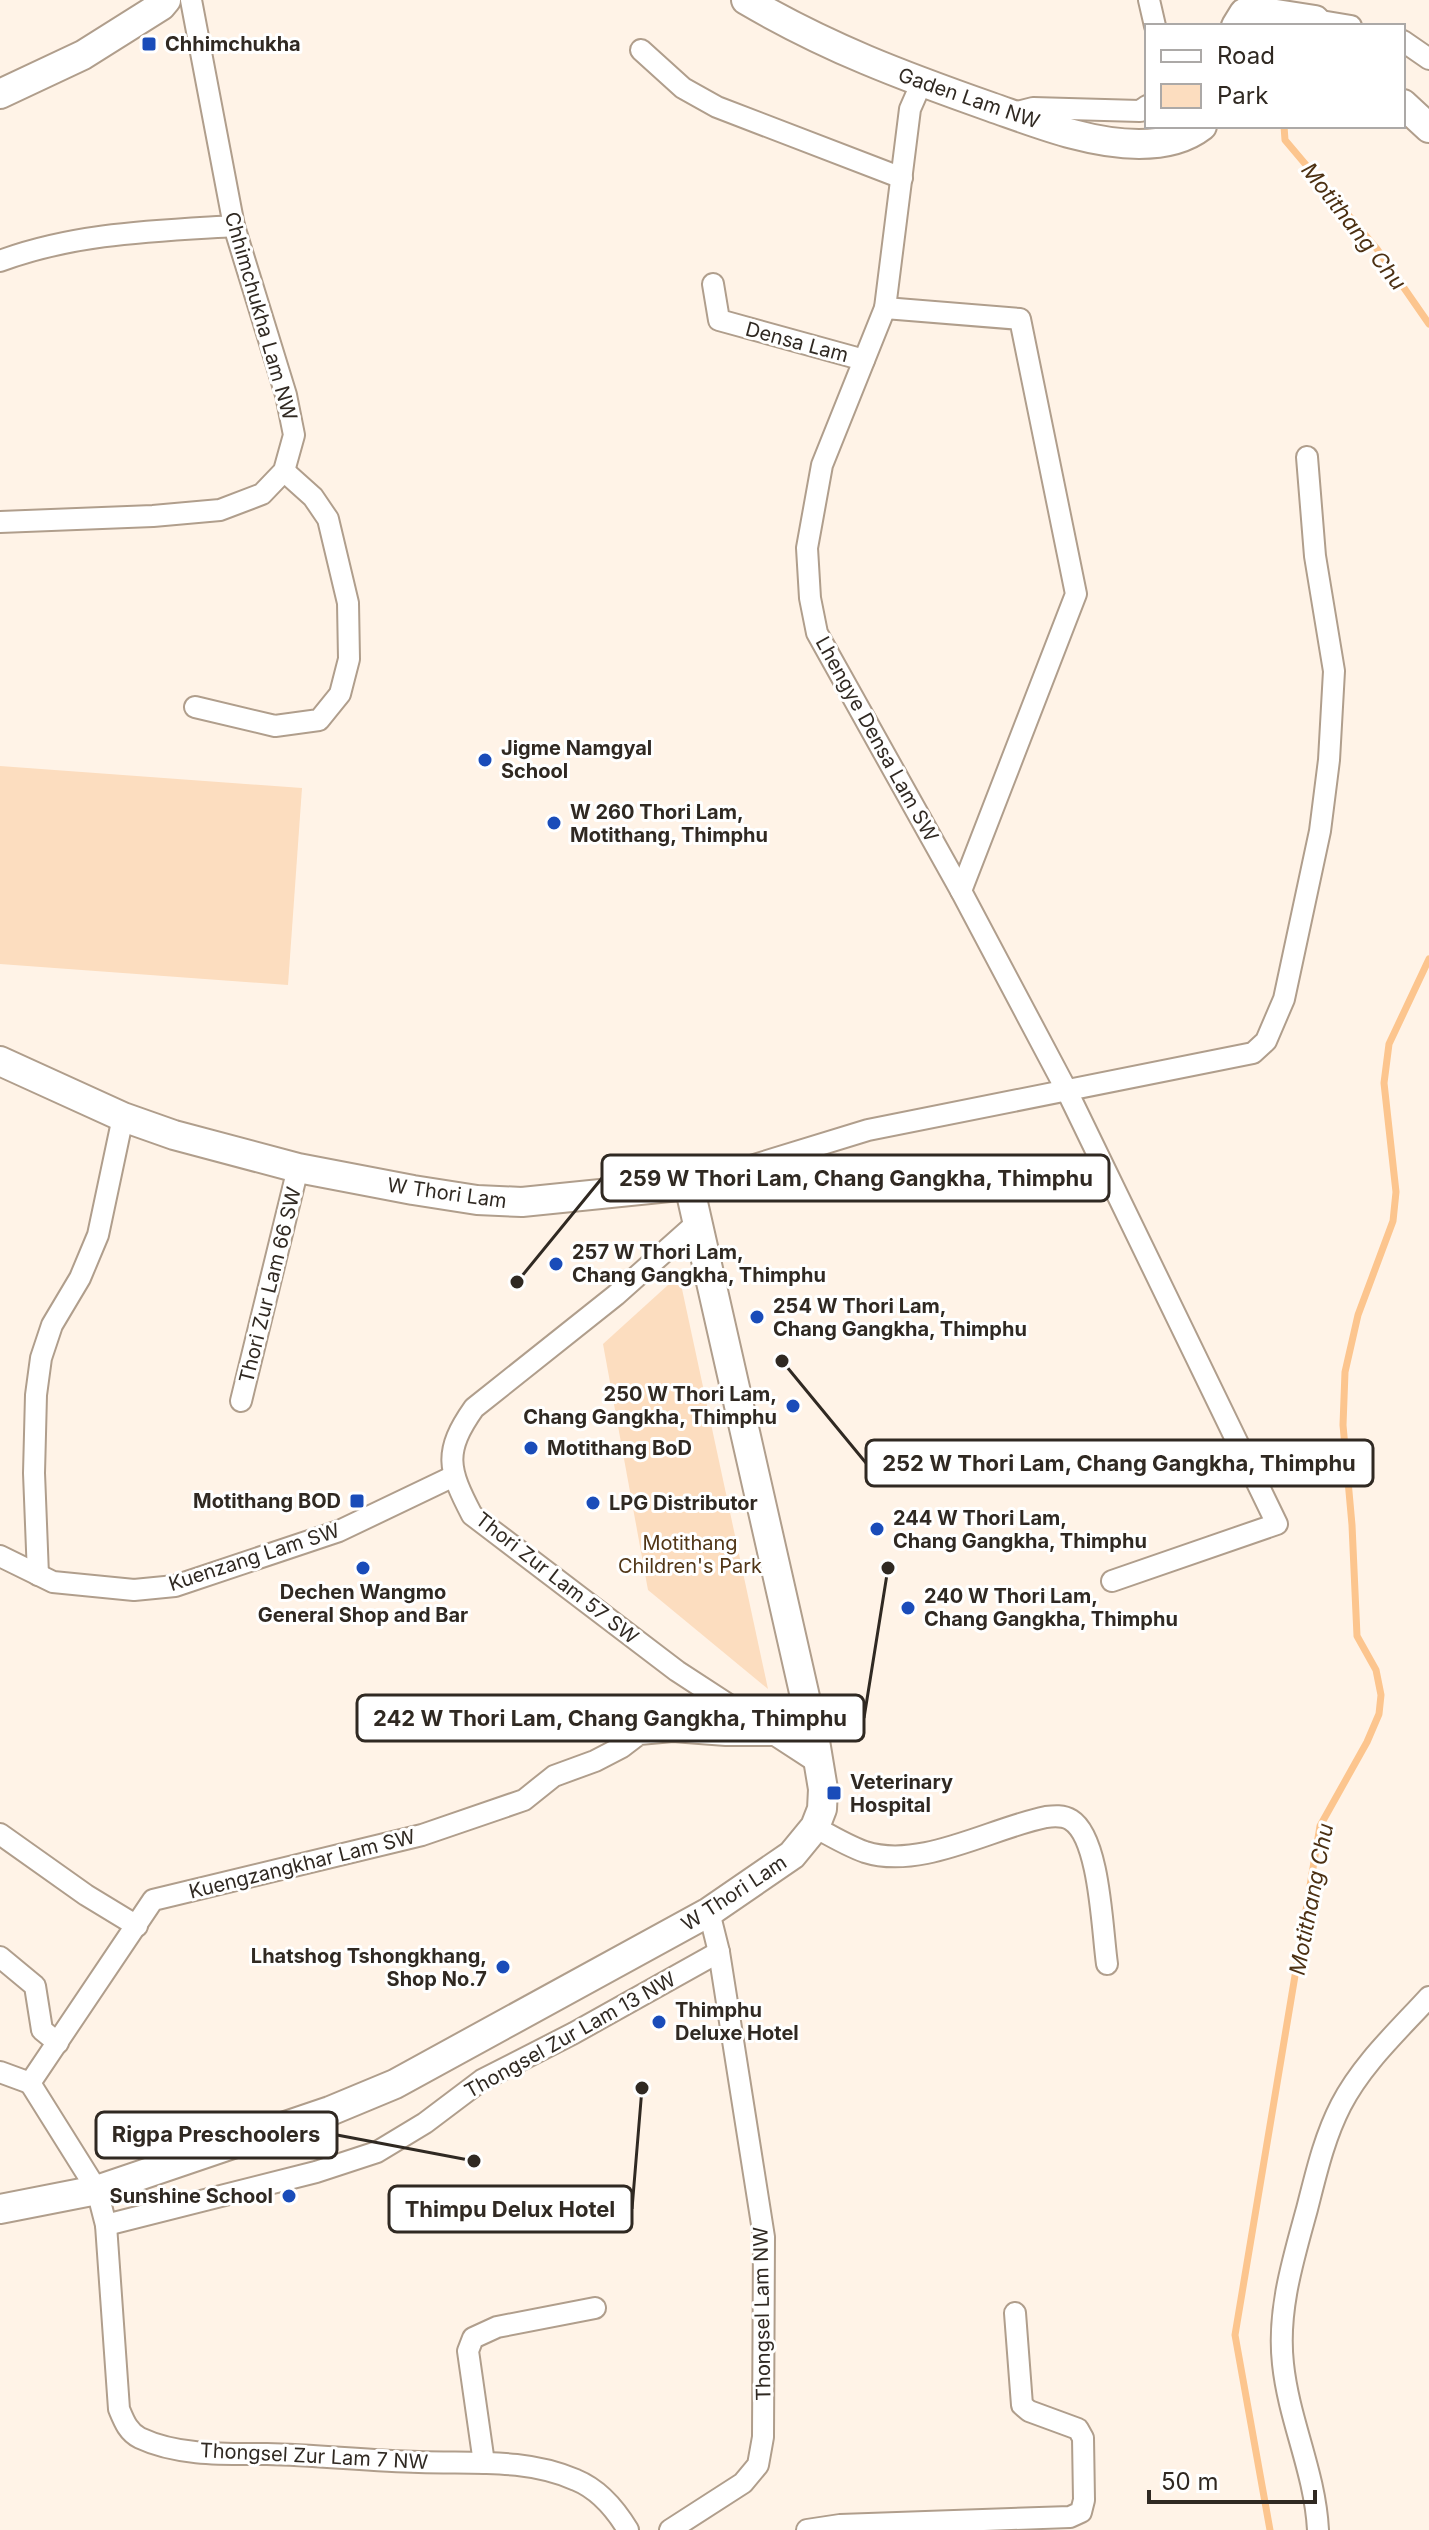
<svg xmlns="http://www.w3.org/2000/svg" width="1429" height="2530" font-family="Inter,sans-serif">
	<style>
		.green { fill: #fcddbf }
		.lines { fill: none; stroke-linecap: round; stroke-linejoin: round }
		.stream { stroke: #fcc58e; stroke-width: 7 }
		.street-casing { stroke: #b09e8c; stroke-width: 24 }
		.secondary-casing { stroke: #b09e8c; stroke-width: 32 }
		.street { stroke: #fff; stroke-width: 20 }
		.secondary { stroke: #fff; stroke-width: 28 }
		.poi-dot { fill: #1a4cb9; stroke: #fff; stroke-width: 3 }
		.labels { text-anchor: middle; stroke-width: 6; stroke-linejoin: round; paint-order: stroke }
		.poi-label { font-size: 20px; font-weight: bold; fill: #302922; stroke: #fff; text-anchor: start }
		.street-label { font-size: 20px; fill: #302922; stroke: #fff }
		.park-label { font-size: 20px; fill: #513617; stroke: #fff }
		.water-label { font-size: 22px; font-style: italic; fill: #4c3012; stroke: #fff }
		.leader { fill: none; stroke: #302922; stroke-width: 3 }
		.callout-dot { fill: #302922; stroke: #fff; stroke-width: 3 }
		.callout { fill: #fff; stroke: #302922; stroke-width: 3 }
		.callout-label { font-size: 22px; text-anchor: middle; font-weight: bold; fill: #302922 }
	</style>
	<rect width="100%" height="100%" fill="#fff3e7"/>
	<g class="green">
		<polygon points="0,766 302,788 288,985 0,964"/>
		<polygon points="679,1275 768,1689 648,1590 603,1344"/>
	</g>
	<g class="lines">
		<g class="stream">
			<polyline points="1284,126 1285,140 1377,249 1429,324"/>
			<polyline points="1270,2530 1235,2335 1320,1826 1367,1742 1379,1714 1381,1695 1376,1670 1357,1636 1352,1525 1343,1425 1345,1372 1358,1315 1393,1221 1396,1192 1384,1083 1389,1044 1429,959"/>
		</g>
		<defs>
			<g id="street">
				<polyline points="1149,0 1155,26"/>
				<polyline points="1315,20 1351,26"/>
				<polyline points="1403,41 1429,59"/>
				<polyline points="641,50 683,88 717,107 902,178"/>
				<polyline points="921,84 910,109 885,308 822,465 807,548 810,598 817,633 961,891 1067,1091 1277,1524 1112,1581"/>
				<polyline points="1010,114 1033,108 1140,111 1147,106"/>
				<path d="M0,261C75,233 155,231 234,226"/>
				<polyline points="713,284 719,320 864,360"/>
				<polyline points="885,308 1020,319 1076,594 961,891"/>
				<polyline points="0,522 153,516 220,510 262,494 284,471 294,435 286,395 234,226 191,0"/>
				<polyline points="195,707 275,726 319,720 340,694 349,659 348,603 328,519 313,497 284,471"/>
				<polyline points="689,1185 868,1130 1253,1053 1266,1041 1284,999 1320,831 1329,760 1334,671 1315,556 1307,457"/>
				<path d="M699,1221L616,1295L474,1408C443,1452 448,1469 472,1515L677,1671L821,1765"/>
				<polyline points="241,1401 298,1168"/>
				<polyline points="0,1556 53,1582 134,1590 175,1586 339,1531 454,1476"/>
				<polyline points="38,1575 34,1473 36,1395 41,1358 52,1325 80,1278 98,1235 123,1117"/>
				<path d="M815,1827C831,1836 848,1846 865,1852C921,1870 991,1828 1046,1817C1054,1816 1063,1815 1071,1820C1100,1838 1102,1930 1107,1964"/>
				<polyline points="0,1834 86,1895 137,1926"/>
				<polyline points="0,1957 35,1986 42,2030 58,2043"/>
				<polyline points="0,2072 30,2083"/>
				<polyline points="106,2225 316,2172 377,2152 425,2123 482,2080 574,2033 719,1952"/>
				<polyline points="484,2463 468,2351 473,2338 497,2327 595,2308"/>
				<path d="M628,2530C616,2510 598,2489 576,2480C526,2458 473,2464 419,2462C369,2461 318,2455 267,2454C226,2454 178,2456 140,2438C128,2432 124,2421 119,2409L106,2225L97,2190L30,2083L153,1900L422,1835L524,1800L554,1776L595,1761L622,1747L639,1734L673,1731L726,1735H774"/>
				<polyline points="670,2530 743,2483 758,2465 763,2437 764,2237 719,1952 709,1912"/>
				<polyline points="807,2530 840,2525 1070,2517 1081,2512 1084,2500 1083,2438 1078,2429 1029,2411 1022,2405 1015,2313"/>
				<path d="M1318,2530C1315,2472 1289,2421 1283,2364C1277,2311 1293,2260 1307,2209C1316,2174 1324,2138 1341,2105C1362,2064 1398,2031 1429,1997"/>
			</g>
			<g id="secondary">
				<path d="M746,0C828,48 903,76 991,107C1037,123 1089,144 1139,144C1161,144 1184,140 1202,126"/>
				<polyline points="1236,26 1244,13 1256,11 1315,20"/>
				<polyline points="0,94 83,55 161,6 166,0"/>
				<polyline points="1403,104 1429,128"/>
				<polyline points="0,1061 123,1117 174,1135 298,1168 413,1190 477,1200 522,1202 689,1185 815,1741 823,1789 822,1809 815,1827 792,1855 709,1912 395,2084 330,2111 97,2190 0,2209"/>
			</g>
		</defs>
		<use href="#street" class="street-casing"/>
		<use href="#secondary" class="secondary-casing"/>
		<use href="#street" class="street"/>
		<use href="#secondary" class="secondary"/>
	</g>
	<g class="poi-dot">
		<rect x="141" y="36" width="16" height="16" rx="4"/>
		<circle cx="485" cy="760" r="8"/>
		<circle cx="554" cy="823" r="8"/>
		<circle cx="556" cy="1264" r="8"/>
		<circle cx="757" cy="1317" r="8"/>
		<circle cx="793" cy="1406" r="8"/>
		<circle cx="531" cy="1448" r="8"/>
		<rect x="349" y="1493" width="16" height="16" rx="4"/>
		<circle cx="593" cy="1503" r="8"/>
		<circle cx="877" cy="1529" r="8"/>
		<circle cx="363" cy="1568" r="8"/>
		<circle cx="908" cy="1608" r="8"/>
		<rect x="826" y="1785" width="16" height="16" rx="4"/>
		<circle cx="503" cy="1967" r="8"/>
		<circle cx="659" cy="2022" r="8"/>
		<circle cx="289" cy="2196" r="8"/>
	</g>
	<g class="labels">
		<g class="poi-label">
			<text x="165" y="51">Chhimchukha</text>
			<text x="501" y="755">Jigme Namgyal<tspan x="501" dy="23">School</tspan></text>
			<text x="570" y="819">W 260 Thori Lam,<tspan x="570" dy="23">Motithang, Thimphu</tspan></text>
			<text x="572" y="1259">257 W Thori Lam,<tspan x="572" dy="23">Chang Gangkha, Thimphu</tspan></text>
			<text x="773" y="1313">254 W Thori Lam,<tspan x="773" dy="23">Chang Gangkha, Thimphu</tspan></text>
			<text x="777" y="1401" text-anchor="end">250 W Thori Lam,<tspan x="777" dy="23">Chang Gangkha, Thimphu</tspan></text>
			<text x="547" y="1455">Motithang BoD</text>
			<text x="341" y="1508" text-anchor="end">Motithang BOD</text>
			<text x="609" y="1510">LPG Distributor</text>
			<text x="893" y="1525">244 W Thori Lam,<tspan x="893" dy="23">Chang Gangkha, Thimphu</tspan></text>
			<text x="363" y="1599" text-anchor="middle">Dechen Wangmo<tspan x="363" dy="23">General Shop and Bar</tspan></text>
			<text x="924" y="1603">240 W Thori Lam,<tspan x="924" dy="23">Chang Gangkha, Thimphu</tspan></text>
			<text x="850" y="1789">Veterinary<tspan x="850" dy="23">Hospital</tspan></text>
			<text x="487" y="1963" text-anchor="end">Lhatshog Tshongkhang,<tspan x="487" dy="23">Shop No.7</tspan></text>
			<text x="675" y="2017">Thimphu<tspan x="675" dy="23">Deluxe Hotel</tspan></text>
			<text x="273" y="2203" text-anchor="end">Sunshine School</text>
		</g>
		<g class="street-label">
			<text transform="translate(969 98) rotate(19)" y="7">Gaden Lam NW</text>
			<text transform="translate(261 316) rotate(74)" y="7">Chhimchukha Lam NW</text>
			<text transform="translate(797 342) rotate(15)" y="7">Densa Lam</text>
			<text transform="translate(877 739) rotate(61)" y="7">Lhengye Densa Lam SW</text>
			<text transform="translate(447 1193) rotate(8)" y="7">W Thori Lam</text>
			<text transform="translate(270 1285) rotate(-76)" y="7">Thori Zur Lam 66 SW</text>
			<text transform="translate(254 1557) rotate(-18)" y="7">Kuenzang Lam SW</text>
			<text transform="translate(557 1578) rotate(38)" y="7">Thori Zur Lam 57 SW</text>
			<text transform="translate(302 1864) rotate(-14)" y="7">Kuengzangkhar Lam SW</text>
			<text transform="translate(734 1893) rotate(-33)" y="7">W Thori Lam</text>
			<text transform="translate(570 2035) rotate(-29)" y="7">Thongsel Zur Lam 13 NW</text>
			<text transform="translate(762 2314) rotate(-91)" y="7">Thongsel Lam NW</text>
			<text transform="translate(314 2456) rotate(3)" y="7">Thongsel Zur Lam 7 NW</text>
		</g>
		<g class="park-label">
			<text x="690" y="1550">Motithang<tspan x="690" dy="23">Children's Park</tspan></text>
		</g>
		<g class="water-label">
			<text transform="translate(1354 226) rotate(52)" y="8">Motithang Chu</text>
			<text transform="translate(1311 1899) rotate(-79)" y="8">Motithang Chu</text>
		</g>
	</g>
	<path class="leader" d="M517 1282L602 1178M782 1361L866 1463M888 1568L864 1718M474 2161L337 2135M642 2088L632 2209"/>
	<g class="callout-dot">
		<circle cx="517" cy="1282" r="8"/>
		<circle cx="782" cy="1361" r="8"/>
		<circle cx="888" cy="1568" r="8"/>
		<circle cx="474" cy="2161" r="8"/>
		<circle cx="642" cy="2088" r="8"/>
	</g>
	<g class="callout">
		<rect x="602" y="1155" width="507" height="46" rx="8"/>
		<rect x="866" y="1440" width="507" height="46" rx="8"/>
		<rect x="357" y="1695" width="507" height="46" rx="8"/>
		<rect x="96" y="2112" width="241" height="46" rx="8"/>
		<rect x="389" y="2186" width="243" height="46" rx="8"/>
	</g>
	<g class="callout-label">
		<text x="856" y="1186">259 W Thori Lam, Chang Gangkha, Thimphu</text>
		<text x="1119" y="1471">252 W Thori Lam, Chang Gangkha, Thimphu</text>
		<text x="610" y="1726">242 W Thori Lam, Chang Gangkha, Thimphu</text>
		<text x="216" y="2142">Rigpa Preschoolers</text>
		<text x="510" y="2217">Thimpu Delux Hotel</text>
	</g>
	<rect x="1145" y="24" width="260" height="104" fill="#ffffff" stroke="#aca9a7" stroke-width="2"/>
	<rect x="1161" y="50" width="40" height="12" fill="#ffffff" stroke="#aca9a7" stroke-width="2"/>
	<text x="1217" y="64" font-size="24" fill="#302922">Road</text>
	<rect x="1161" y="84" width="40" height="24" fill="#fcddbf" stroke="#aca9a7" stroke-width="2"/>
	<text x="1217" y="104" font-size="24" fill="#302922">Park</text>
	<path d="M1149 2490v12h166v-12" fill="none" stroke="#302922" stroke-width="4"/>
	<text x="1161" y="2490" font-size="24" fill="#302922" stroke="#ffffff" stroke-width="6" paint-order="stroke">50 m</text>
</svg>
